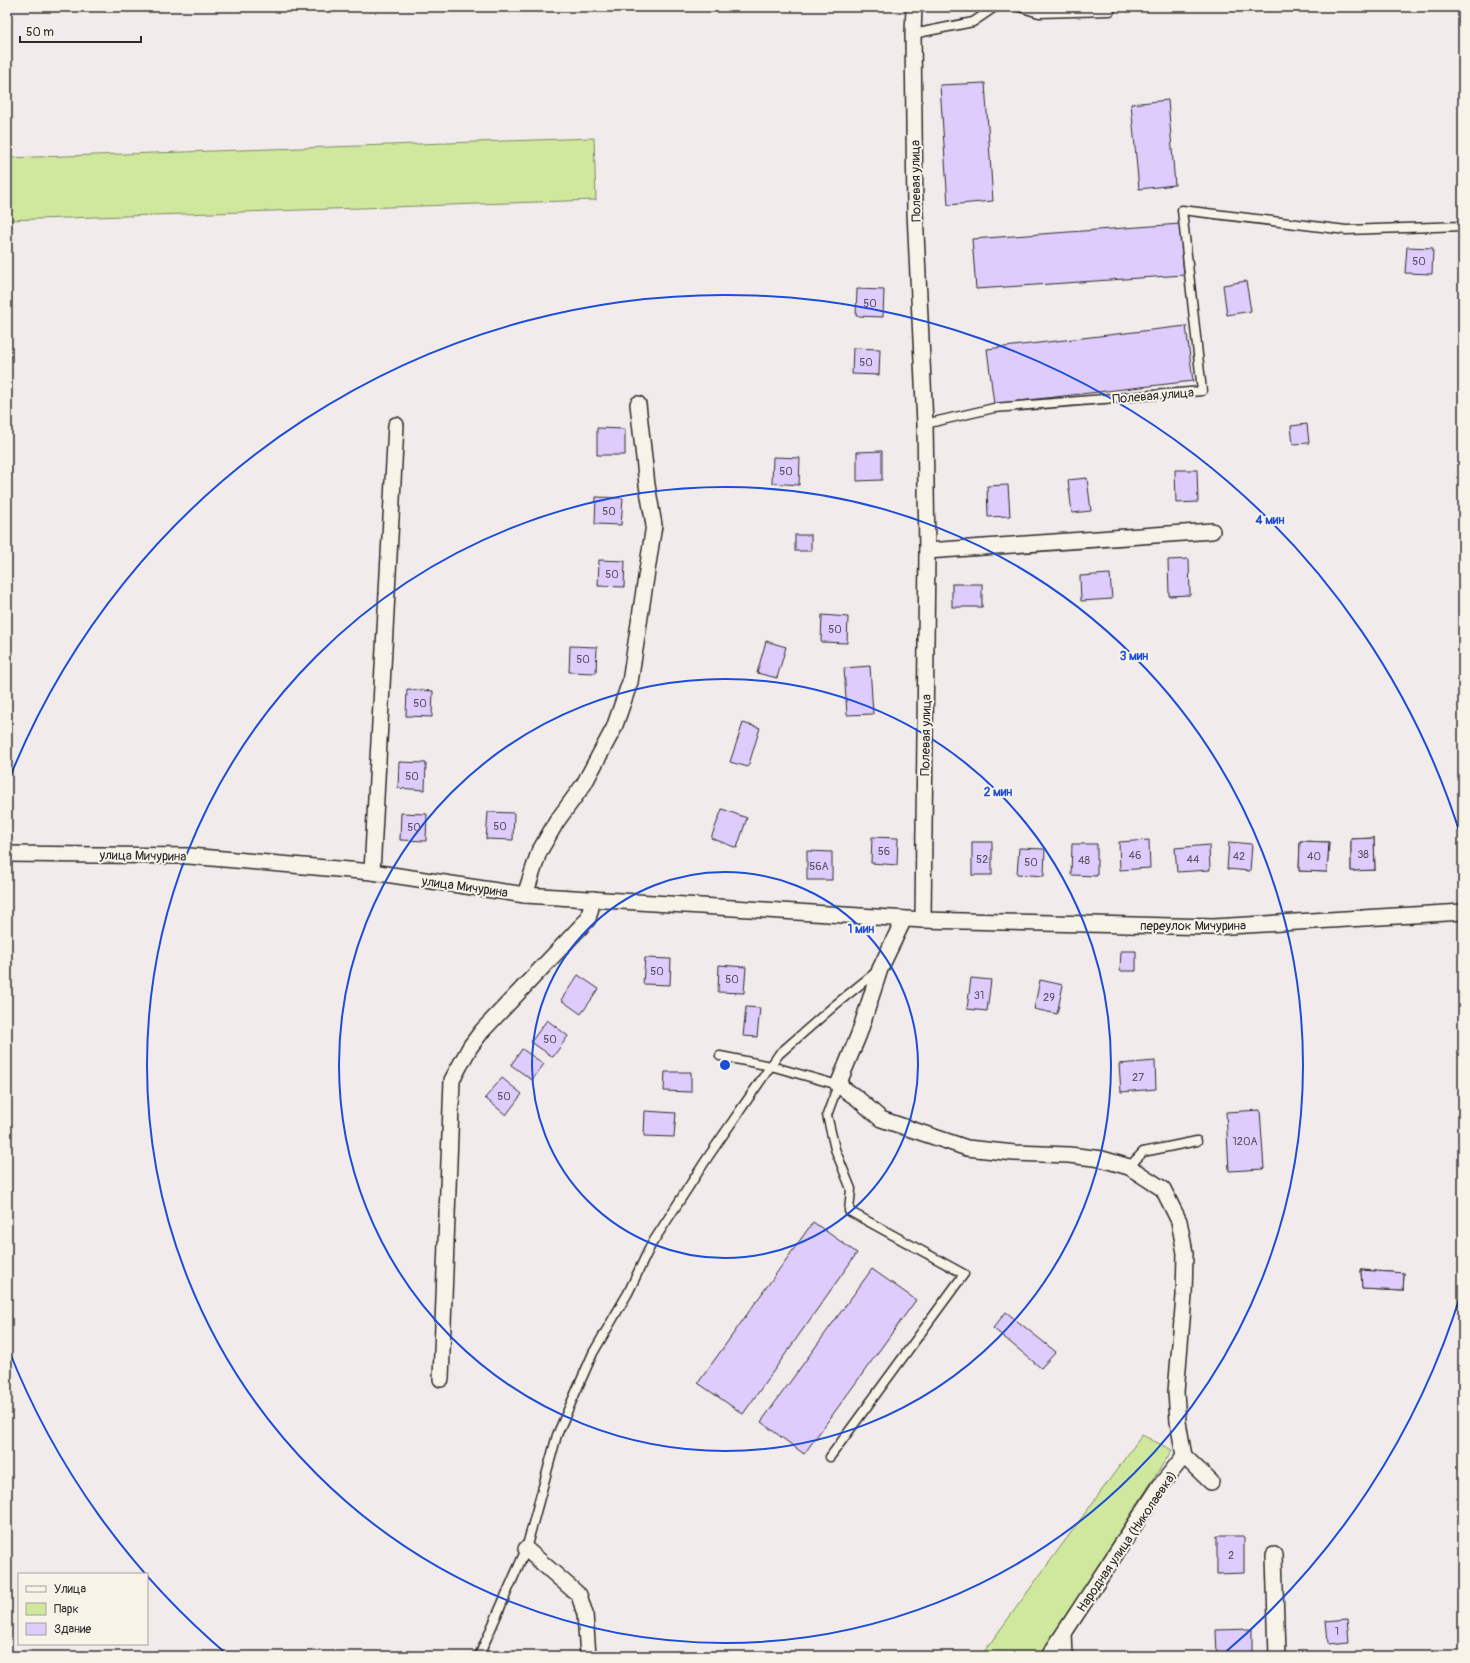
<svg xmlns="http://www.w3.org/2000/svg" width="1470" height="1663" font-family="Pangolin,sans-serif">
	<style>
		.green { fill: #d0e89e; stroke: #7e8a64 }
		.building { fill: #deccfd; stroke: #2b2b2b }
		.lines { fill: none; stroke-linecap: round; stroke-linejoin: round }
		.lane-casing { stroke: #2b2b2b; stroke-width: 11 }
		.street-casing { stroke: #2b2b2b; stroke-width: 18 }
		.lane { stroke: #f7f3e8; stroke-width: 8 }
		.street { stroke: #f7f3e8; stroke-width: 15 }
		.ring { fill: none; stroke: #1d4ed8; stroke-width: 2 }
		.labels { text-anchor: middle; stroke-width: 4; stroke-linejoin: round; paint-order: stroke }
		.number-label { font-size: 11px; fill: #585360 }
		.street-label { font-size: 13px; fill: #2b2b2b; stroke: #f7f3e8 }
		.centre { fill: #1d4ed8; stroke: #f7f3e8; stroke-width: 2 }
		.ring-label { font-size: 12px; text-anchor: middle; font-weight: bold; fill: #1d4ed8; stroke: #f7f3e8; stroke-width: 4; stroke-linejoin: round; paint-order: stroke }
	</style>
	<rect width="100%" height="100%" fill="#f2ebec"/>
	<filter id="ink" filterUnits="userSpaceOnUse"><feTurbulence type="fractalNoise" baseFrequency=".025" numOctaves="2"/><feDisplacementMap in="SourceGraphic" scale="8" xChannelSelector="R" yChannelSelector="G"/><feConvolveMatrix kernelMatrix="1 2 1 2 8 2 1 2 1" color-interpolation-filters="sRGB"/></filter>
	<g filter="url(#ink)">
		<g class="green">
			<polygon points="594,138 596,200 7,220 7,158"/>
			<polygon points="1142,1435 1172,1450 1040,1656 981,1656"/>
		</g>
		<g class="building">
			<polygon points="985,83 993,201 948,205 940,85"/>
			<polygon points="1168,100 1175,185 1139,189 1131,104"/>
			<polygon points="1180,224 1184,275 976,289 972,239"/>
			<polygon points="1407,247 1433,248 1432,274 1405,273"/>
			<polygon points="1246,281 1251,311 1227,315 1223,285"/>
			<polygon points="857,289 884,290 883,317 856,316"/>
			<polygon points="1186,326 1193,381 994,404 987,349"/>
			<polygon points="853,348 880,349 879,375 852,374"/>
			<polygon points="1307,424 1309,443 1293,444 1291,426"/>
			<polygon points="597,428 625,429 625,455 597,455"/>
			<polygon points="882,451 882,480 857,481 857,452"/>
			<polygon points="773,457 800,458 799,485 772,483"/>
			<polygon points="1175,470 1197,470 1198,502 1176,503"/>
			<polygon points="1087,478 1091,511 1072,513 1068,480"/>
			<polygon points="1008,485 1010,516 988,517 987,486"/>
			<polygon points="596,497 623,498 621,525 595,524"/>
			<rect x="795" y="535" width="16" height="16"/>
			<polygon points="1189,559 1190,595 1169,596 1168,560"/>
			<polygon points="599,560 625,561 624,587 598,586"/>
			<polygon points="1110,574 1112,599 1081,601 1080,576"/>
			<rect x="952" y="584" width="30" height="23"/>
			<polygon points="822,615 848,617 847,643 821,642"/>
			<polygon points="766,641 786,647 777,678 757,673"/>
			<polygon points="570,646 597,647 596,673 569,672"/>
			<polygon points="870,666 873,714 847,715 844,668"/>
			<polygon points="407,689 433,691 432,717 406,716"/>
			<polygon points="743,723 760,728 748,767 730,762"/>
			<polygon points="399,762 426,763 425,790 398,788"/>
			<polygon points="722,809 747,818 737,848 711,838"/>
			<polygon points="488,812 514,813 513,840 486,839"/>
			<polygon points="401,813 427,814 426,841 400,840"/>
			<polygon points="872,837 898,838 897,865 871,863"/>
			<polygon points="1374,838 1375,870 1351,871 1351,839"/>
			<polygon points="1374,838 1375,870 1351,871 1351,839"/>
			<polygon points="1149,840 1150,868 1120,870 1119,842"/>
			<polygon points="1300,841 1329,842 1327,872 1299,871"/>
			<polygon points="1300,841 1329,842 1327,872 1299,871"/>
			<rect x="972" y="842" width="20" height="33"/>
			<polygon points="1229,842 1252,844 1250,871 1227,869"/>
			<polygon points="1072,844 1097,844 1097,876 1071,875"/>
			<polygon points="1209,845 1210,870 1177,872 1175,848"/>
			<polygon points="1019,848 1045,849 1044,876 1017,874"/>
			<polygon points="807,851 832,852 832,880 807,880"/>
			<polygon points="1121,951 1136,951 1136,971 1120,971"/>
			<polygon points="645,958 671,959 670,985 643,984"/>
			<polygon points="719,965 746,967 744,993 718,992"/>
			<polygon points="578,975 599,989 581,1014 561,1000"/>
			<polygon points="971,978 991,980 987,1011 967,1009"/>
			<polygon points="1040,980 1063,985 1057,1014 1034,1009"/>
			<polygon points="746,1007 760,1008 757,1037 743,1036"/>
			<polygon points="547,1020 568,1036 553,1057 531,1042"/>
			<polygon points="522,1049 544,1064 532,1080 511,1065"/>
			<polygon points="1155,1061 1156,1089 1121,1092 1119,1064"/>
			<polygon points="665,1072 691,1072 691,1092 664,1091"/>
			<polygon points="502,1078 522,1094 506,1115 485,1098"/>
			<polygon points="1260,1110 1264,1169 1229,1171 1226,1112"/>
			<polygon points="645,1111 676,1113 674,1137 644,1136"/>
			<polygon points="813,1222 857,1253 743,1414 698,1383"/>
			<polygon points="872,1269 916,1300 804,1454 761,1422"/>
			<polygon points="1361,1270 1404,1273 1403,1291 1362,1289"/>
			<polygon points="1361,1270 1404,1273 1403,1291 1362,1289"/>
			<polygon points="1006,1312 1056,1352 1041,1368 993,1328"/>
			<polygon points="1217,1536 1244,1536 1244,1573 1217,1574"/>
			<polygon points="1347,1619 1349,1641 1328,1643 1326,1621"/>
			<polygon points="1252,1629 1252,1656 1217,1656 1216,1630"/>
			<polygon points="760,1652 785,1653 785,1656 760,1656"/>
		</g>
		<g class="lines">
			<defs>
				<g id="lane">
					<polyline points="1019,7 1039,13 1110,11"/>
					<polyline points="913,34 973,22 995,7"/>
					<polyline points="925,424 994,408 1202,391 1182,210 1346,230 1463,226"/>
					<polyline points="720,1056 771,1066 838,1085 827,1115 835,1149 851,1189 849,1211 964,1274 830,1457"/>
					<polyline points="1129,1167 1143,1152 1197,1141"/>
					<polyline points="479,1656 526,1549 557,1435 593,1353 628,1293 651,1245 708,1157 779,1054 835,1005 877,971"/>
				</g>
				<g id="street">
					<polyline points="914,7 913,34 915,212 925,424 927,551 923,920"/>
					<polyline points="927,551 1212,531"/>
					<polyline points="7,854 189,856 372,872 525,895 923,920 1213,927 1463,912"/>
					<polyline points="372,872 396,425"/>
					<polyline points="525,895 539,852 557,821 584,784 614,728 630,682 654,525 647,485 638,404"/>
					<polyline points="904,919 880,969 859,1034 838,1085 857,1098 881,1119 967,1148 1014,1153 1069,1155 1102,1159 1129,1167 1163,1189 1179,1221 1185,1253 1184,1296 1176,1392 1178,1422 1184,1456 1160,1486 1049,1656"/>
					<polyline points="441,1379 452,1080 470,1047 482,1031 588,919 593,899"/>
					<polyline points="1184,1456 1211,1482"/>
					<polyline points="526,1549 579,1595 585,1614 588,1656"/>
					<polyline points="1274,1555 1277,1656"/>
					<polyline points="1064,1634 1065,1656"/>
				</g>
			</defs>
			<use href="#lane" class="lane-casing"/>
			<use href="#street" class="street-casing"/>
			<use href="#lane" class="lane"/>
			<use href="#street" class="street"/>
		</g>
	</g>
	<g class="ring">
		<circle cx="725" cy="1065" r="193"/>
		<circle cx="725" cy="1065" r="386"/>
		<circle cx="725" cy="1065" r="578"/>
		<path d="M1462 1290A771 771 0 0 1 1221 1656M229 1656A771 771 0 0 1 8 1348M8 782A771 771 0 0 1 1462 840"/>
	</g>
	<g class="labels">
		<g class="number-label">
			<text x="1419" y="265">50</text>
			<text x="870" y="307">50</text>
			<text x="866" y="366">50</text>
			<text x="786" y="475">50</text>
			<text x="609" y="515">50</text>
			<text x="612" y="578">50</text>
			<text x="835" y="633">50</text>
			<text x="583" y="663">50</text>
			<text x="420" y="707">50</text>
			<text x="412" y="780">50</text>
			<text x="500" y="830">50</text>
			<text x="414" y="831">50</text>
			<text x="884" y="855">56</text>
			<text x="1363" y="858">38</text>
			<text x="1135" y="859">46</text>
			<text x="1239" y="860">42</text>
			<text x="1314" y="860">40</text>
			<text x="982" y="863">52</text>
			<text x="1193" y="863">44</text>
			<text x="1084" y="864">48</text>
			<text x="1031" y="866">50</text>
			<text x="819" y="870">56А</text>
			<text x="657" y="975">50</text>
			<text x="732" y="983">50</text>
			<text x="979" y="999">31</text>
			<text x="1049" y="1001">29</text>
			<text x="550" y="1043">50</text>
			<text x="1138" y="1081">27</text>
			<text x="504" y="1100">50</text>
			<text x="1245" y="1145">120А</text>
			<text x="1231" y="1559">2</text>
			<text x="1337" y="1635">1</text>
		</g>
		<g class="street-label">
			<text transform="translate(915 181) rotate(-91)" y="5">Полевая улица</text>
			<text transform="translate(1153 395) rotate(-5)" y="5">Полевая улица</text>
			<text transform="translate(925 735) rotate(-89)" y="5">Полевая улица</text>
			<text transform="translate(143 855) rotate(1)" y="5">улица Мичурина</text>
			<text transform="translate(465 886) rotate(8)" y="5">улица Мичурина</text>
			<text x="1193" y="930">переулок Мичурина</text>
			<text transform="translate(1126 1541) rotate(-56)" y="5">Народная улица (Николаевка)</text>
		</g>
	</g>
	<circle cx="725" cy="1065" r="6" class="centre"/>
	<g class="ring-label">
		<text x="1270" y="524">4 мин</text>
		<text x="1134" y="660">3 мин</text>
		<text x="998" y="796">2 мин</text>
		<text x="861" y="933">1 мин</text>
	</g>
	<rect width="1470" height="1663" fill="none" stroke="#f7f3e8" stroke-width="24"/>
	<rect x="12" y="12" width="1446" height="1639" fill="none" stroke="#2b2b2b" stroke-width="1.5" filter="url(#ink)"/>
	<rect x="18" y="1573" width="130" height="72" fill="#f7f3e8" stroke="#a5a39c"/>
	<rect x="26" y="1586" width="20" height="6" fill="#f7f3e8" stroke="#a5a39c"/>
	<text x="54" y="1593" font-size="12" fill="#2b2b2b">Улица</text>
	<rect x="26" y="1603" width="20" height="12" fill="#d0e89e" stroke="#a5a39c"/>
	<text x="54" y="1613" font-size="12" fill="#2b2b2b">Парк</text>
	<rect x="26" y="1623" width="20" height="12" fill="#deccfd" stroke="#a5a39c"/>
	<text x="54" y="1633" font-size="12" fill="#2b2b2b">Здание</text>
	<path d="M20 36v6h121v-6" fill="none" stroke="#2b2b2b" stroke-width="2"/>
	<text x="26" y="36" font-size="12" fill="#2b2b2b" stroke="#f7f3e8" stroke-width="3" paint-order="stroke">50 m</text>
</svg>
